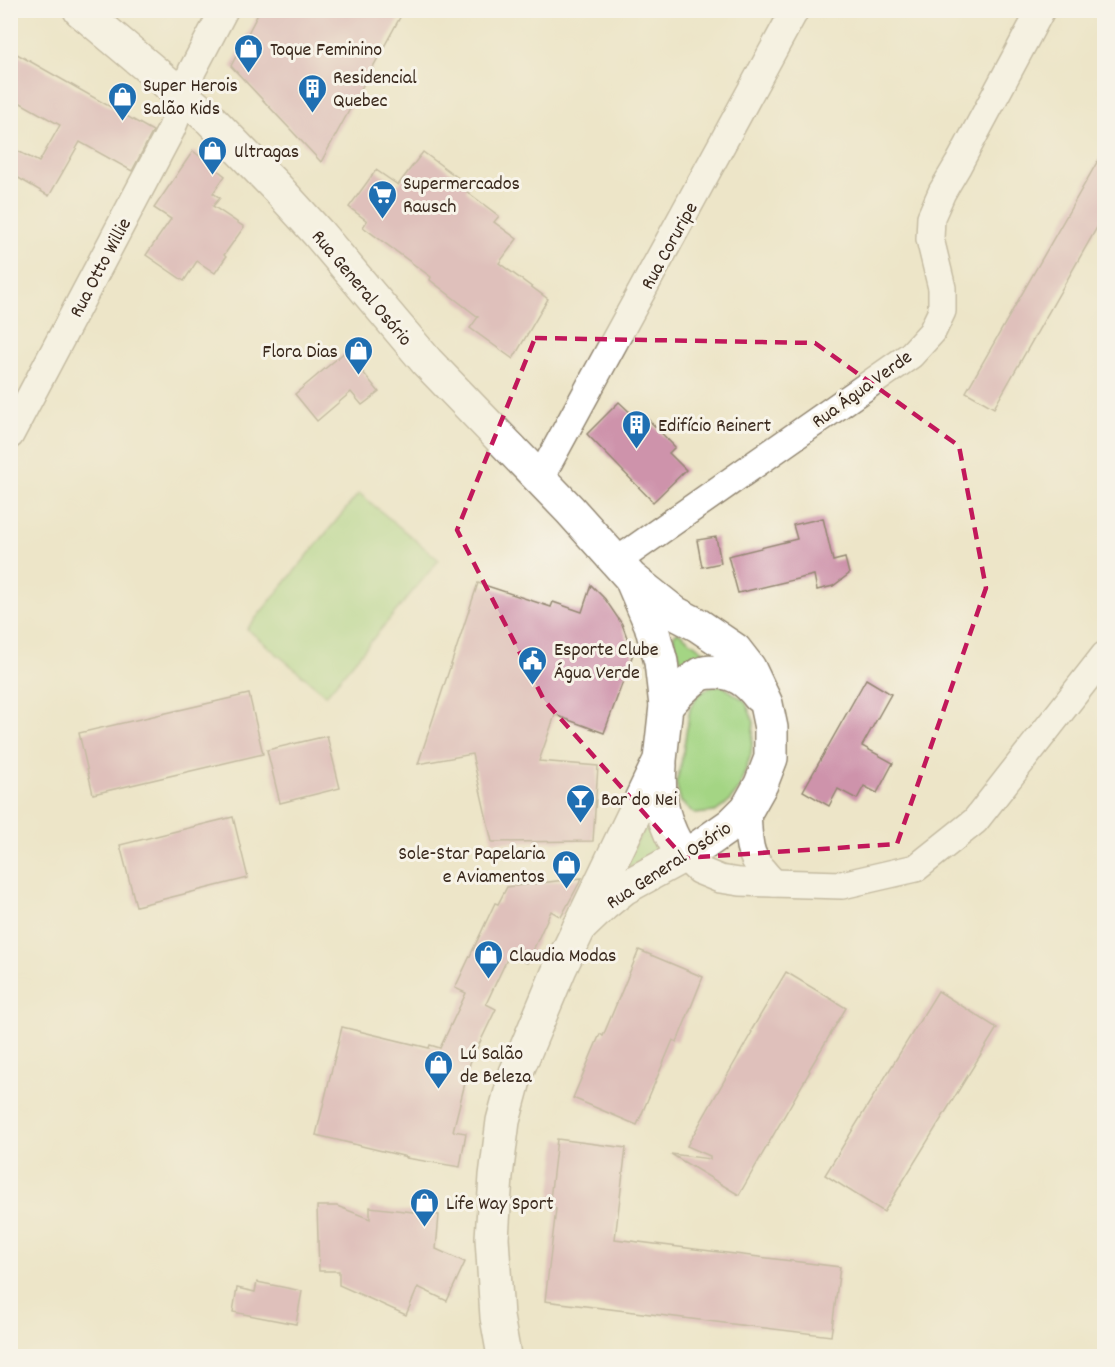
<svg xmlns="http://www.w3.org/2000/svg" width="1115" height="1367" font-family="Dekko,sans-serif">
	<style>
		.green { fill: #a4d584; stroke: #708051; stroke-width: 1.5 }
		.building { fill: #ce93ab }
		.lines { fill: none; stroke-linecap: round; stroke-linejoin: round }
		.minor-casing { stroke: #948873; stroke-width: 30 }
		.major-casing { stroke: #948873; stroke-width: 36 }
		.minor { stroke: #fff; stroke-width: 27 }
		.major { stroke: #fff; stroke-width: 33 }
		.marked { fill: none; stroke: #c2185b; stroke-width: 4.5; stroke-dasharray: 12 8; stroke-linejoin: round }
		.labels { text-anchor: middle; stroke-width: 6; stroke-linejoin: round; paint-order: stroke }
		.poi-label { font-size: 20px; fill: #3b2a1e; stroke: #f7f3e8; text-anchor: start }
		.street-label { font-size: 20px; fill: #3b2a1e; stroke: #f7f3e8 }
	</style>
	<rect width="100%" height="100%" fill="#f7f3e8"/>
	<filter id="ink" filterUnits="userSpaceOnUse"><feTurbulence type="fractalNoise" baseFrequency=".0167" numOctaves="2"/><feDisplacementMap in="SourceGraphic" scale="12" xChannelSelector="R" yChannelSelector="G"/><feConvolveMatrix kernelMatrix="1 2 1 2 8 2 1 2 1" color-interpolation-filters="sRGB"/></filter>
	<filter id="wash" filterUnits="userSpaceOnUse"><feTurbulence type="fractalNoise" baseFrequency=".008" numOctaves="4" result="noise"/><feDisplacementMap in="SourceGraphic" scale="24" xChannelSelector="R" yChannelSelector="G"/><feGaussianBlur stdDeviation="1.35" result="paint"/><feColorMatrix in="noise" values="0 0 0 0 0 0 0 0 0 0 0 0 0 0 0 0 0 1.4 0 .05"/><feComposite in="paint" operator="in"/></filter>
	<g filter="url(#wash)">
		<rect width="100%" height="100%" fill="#ede5c8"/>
		<g class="green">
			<polygon points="359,493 439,560 326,695 247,629"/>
			<polygon points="678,632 706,653 693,658 682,665 673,636"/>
			<polygon points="721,685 745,701 754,722 751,754 739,789 728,803 715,812 695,814 681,802 676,783 681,764 690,709 697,696 710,687"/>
			<polygon points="650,819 653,837 659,851 618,873"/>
		</g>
		<g id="blocks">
			<g class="building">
				<polygon points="260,10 404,10 321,162 231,66"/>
				<polygon points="10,50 153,131 132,171 80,142 49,196 10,173 10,147 39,162 60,125 10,97"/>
				<polygon points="1104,150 1104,215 994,408 966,392"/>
				<polygon points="193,151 225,176 213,193 220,198 213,206 244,227 224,255 226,257 215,273 197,261 184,281 146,255 171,219 154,208"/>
				<polygon points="423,152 469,186 466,191 499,216 494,222 517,239 499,263 548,299 513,359 470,328 478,317 430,280 431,277 363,227 367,221 349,207 376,170 398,185"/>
				<polygon points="346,351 379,392 362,405 351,392 317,421 295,394"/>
				<polygon points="619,402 636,418 642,413 675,447 669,453 686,470 653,502 587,434"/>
				<polygon points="823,518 833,561 845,558 849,574 833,586 817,590 814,575 738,593 728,556 797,539 793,525"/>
				<polygon points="716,537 721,563 702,567 697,540"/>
				<polygon points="478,583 551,607 553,602 582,612 591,585 605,599 622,624 633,654 604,733 555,715 539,761 598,766 593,841 492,842 472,754 418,764"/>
				<polygon points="866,679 891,694 862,746 893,763 877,793 864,786 857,799 838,789 829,806 803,791"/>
				<polygon points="249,694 263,754 93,794 79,733"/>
				<polygon points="327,736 340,788 280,803 267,750"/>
				<polygon points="233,817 248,878 136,906 120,845"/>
				<polygon points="582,878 561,917 551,911 527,963 509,955 486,1004 496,1009 470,1063 453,1131 466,1133 460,1167 406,1158 407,1157 316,1135 342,1027 429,1048 430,1045 440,1048 466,993 455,988 495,903 498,904 507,887"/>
				<polygon points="639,950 703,977 677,1042 673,1040 637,1125 573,1098 600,1034 603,1036"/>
				<polygon points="786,972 846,1008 809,1070 810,1071 739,1195 671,1154 710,1159 710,1156 687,1146 752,1032 751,1031"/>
				<polygon points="938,991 997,1028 884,1212 825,1175"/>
				<polygon points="557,1139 626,1148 615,1239 840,1267 831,1336 545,1301 556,1209 549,1208"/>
				<polygon points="317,1206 337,1206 370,1219 370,1207 439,1215 436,1249 465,1262 447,1301 418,1287 406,1315 339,1285 339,1271 319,1271"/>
				<polygon points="257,1282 302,1291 296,1324 233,1312 237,1288 255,1292"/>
			</g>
		</g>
	</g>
	<g filter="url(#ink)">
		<use href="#blocks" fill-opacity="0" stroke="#948873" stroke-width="1.5"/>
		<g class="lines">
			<defs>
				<g id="minor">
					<polyline points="10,435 171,130 184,98 192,71 224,10"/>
					<polyline points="540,478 795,10"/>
					<polyline points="617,561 911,355 932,332 942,311 942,288 930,239 931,217 942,192 958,165 1041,10"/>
					<path d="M747,809C749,846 746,855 774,883"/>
					<polyline points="683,856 698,870 720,879 740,882 842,885 916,868 975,821 1104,656"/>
				</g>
				<g id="major">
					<polyline points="80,10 210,119 277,188 318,233 427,362 570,510 631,578 675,613 698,625 735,650 749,668 766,704 771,728 771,758 761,784 747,809 732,824 699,847 624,888 603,905 579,928"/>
					<path d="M666,706C677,694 687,682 701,674C706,672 710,672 715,672C734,671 748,681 759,696"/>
					<path d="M660,765C657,800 664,826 683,856"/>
					<polyline points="504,1356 497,1317 492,1238 496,1176 503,1121 516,1073 560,968 660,760 666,706 661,662 651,625 633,583"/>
				</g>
			</defs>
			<use href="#minor" class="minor-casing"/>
			<use href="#major" class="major-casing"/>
			<use href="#minor" class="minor"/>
			<use href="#major" class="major"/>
		</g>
	</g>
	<path d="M0 0H1115V1367H0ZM535,338L815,343L959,446L986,588L897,844L684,858L544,700L457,530Z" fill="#ede5c8" fill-opacity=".55" fill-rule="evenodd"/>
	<path class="marked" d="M535,338L815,343L959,446L986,588L897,844L684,858L544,700L457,530Z"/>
	<defs>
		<symbol id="shop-pin" viewBox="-11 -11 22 30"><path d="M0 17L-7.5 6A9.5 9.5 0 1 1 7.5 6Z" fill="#1f6fb2" stroke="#f7f3e8"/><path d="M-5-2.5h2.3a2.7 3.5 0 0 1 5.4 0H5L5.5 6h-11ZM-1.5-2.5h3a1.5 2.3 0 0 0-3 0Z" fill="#fff"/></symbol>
		<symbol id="building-pin" viewBox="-11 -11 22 30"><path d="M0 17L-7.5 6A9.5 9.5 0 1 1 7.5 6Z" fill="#1f6fb2" stroke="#f7f3e8"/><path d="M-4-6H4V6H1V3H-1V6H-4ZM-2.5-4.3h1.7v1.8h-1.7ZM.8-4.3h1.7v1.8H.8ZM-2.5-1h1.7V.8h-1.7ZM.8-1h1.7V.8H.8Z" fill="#fff"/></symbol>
		<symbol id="supermarket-pin" viewBox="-11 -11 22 30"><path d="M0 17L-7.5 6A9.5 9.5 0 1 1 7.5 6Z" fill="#1f6fb2" stroke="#f7f3e8"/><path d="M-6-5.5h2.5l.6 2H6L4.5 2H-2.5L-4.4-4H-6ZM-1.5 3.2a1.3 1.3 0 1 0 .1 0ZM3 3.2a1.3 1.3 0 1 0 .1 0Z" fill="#fff"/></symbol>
		<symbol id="civic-pin" viewBox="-11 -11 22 30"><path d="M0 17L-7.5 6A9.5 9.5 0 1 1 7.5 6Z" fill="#1f6fb2" stroke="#f7f3e8"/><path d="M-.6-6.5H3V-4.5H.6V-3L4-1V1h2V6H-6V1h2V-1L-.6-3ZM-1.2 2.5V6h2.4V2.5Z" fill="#fff"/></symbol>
		<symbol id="bar-pin" viewBox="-11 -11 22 30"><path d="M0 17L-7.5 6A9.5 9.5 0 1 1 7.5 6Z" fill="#1f6fb2" stroke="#f7f3e8"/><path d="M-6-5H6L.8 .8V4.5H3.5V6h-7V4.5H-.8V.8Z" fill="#fff"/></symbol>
	</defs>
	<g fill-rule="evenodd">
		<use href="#shop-pin" x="232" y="32" width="33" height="45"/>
		<use href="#building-pin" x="296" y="72" width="33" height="45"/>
		<use href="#shop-pin" x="106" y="80" width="33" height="45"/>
		<use href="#shop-pin" x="196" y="134" width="33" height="45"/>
		<use href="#supermarket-pin" x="366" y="178" width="33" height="45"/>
		<use href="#shop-pin" x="342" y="334" width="33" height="45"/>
		<use href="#building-pin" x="620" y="408" width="33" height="45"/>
		<use href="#civic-pin" x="516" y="644" width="33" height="45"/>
		<use href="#bar-pin" x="564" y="782" width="33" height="45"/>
		<use href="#shop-pin" x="550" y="848" width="33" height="45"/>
		<use href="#shop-pin" x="472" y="938" width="33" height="45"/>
		<use href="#shop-pin" x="422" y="1048" width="33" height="45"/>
		<use href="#shop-pin" x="408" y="1186" width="33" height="45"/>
	</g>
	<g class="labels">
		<g class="poi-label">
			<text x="270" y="55">Toque Feminino</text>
			<text x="333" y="83">Residencial<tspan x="333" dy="23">Quebec</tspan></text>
			<text x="143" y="91">Super Herois<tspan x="143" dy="23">Salão Kids</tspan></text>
			<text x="234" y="157">Ultragas</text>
			<text x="403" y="189">Supermercados<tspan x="403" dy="23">Rausch</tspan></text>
			<text x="338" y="357" text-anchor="end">Flora Dias</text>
			<text x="658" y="431">Edifício Reinert</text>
			<text x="554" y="655">Esporte Clube<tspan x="554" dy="23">Água Verde</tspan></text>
			<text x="601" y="805">Bar do Nei</text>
			<text x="545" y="859" text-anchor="end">Sole-Star Papelaria<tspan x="545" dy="23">e Aviamentos</tspan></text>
			<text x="509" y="961">Claudia Modas</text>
			<text x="460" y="1059">Lú Salão<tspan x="460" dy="23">de Beleza</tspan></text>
			<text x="446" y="1209">Life Way Sport</text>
		</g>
		<g class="street-label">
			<text transform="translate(668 245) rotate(-61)" y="7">Rua Coruripe</text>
			<text transform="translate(99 267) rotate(-62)" y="7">Rua Otto Willie</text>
			<text transform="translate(363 287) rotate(50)" y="7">Rua General Osório</text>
			<text transform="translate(861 388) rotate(-36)" y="7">Rua Água Verde</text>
			<text transform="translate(668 864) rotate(-33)" y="7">Rua General Osório</text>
		</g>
	</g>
	<rect width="1115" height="1367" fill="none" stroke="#f7f3e8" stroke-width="36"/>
</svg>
